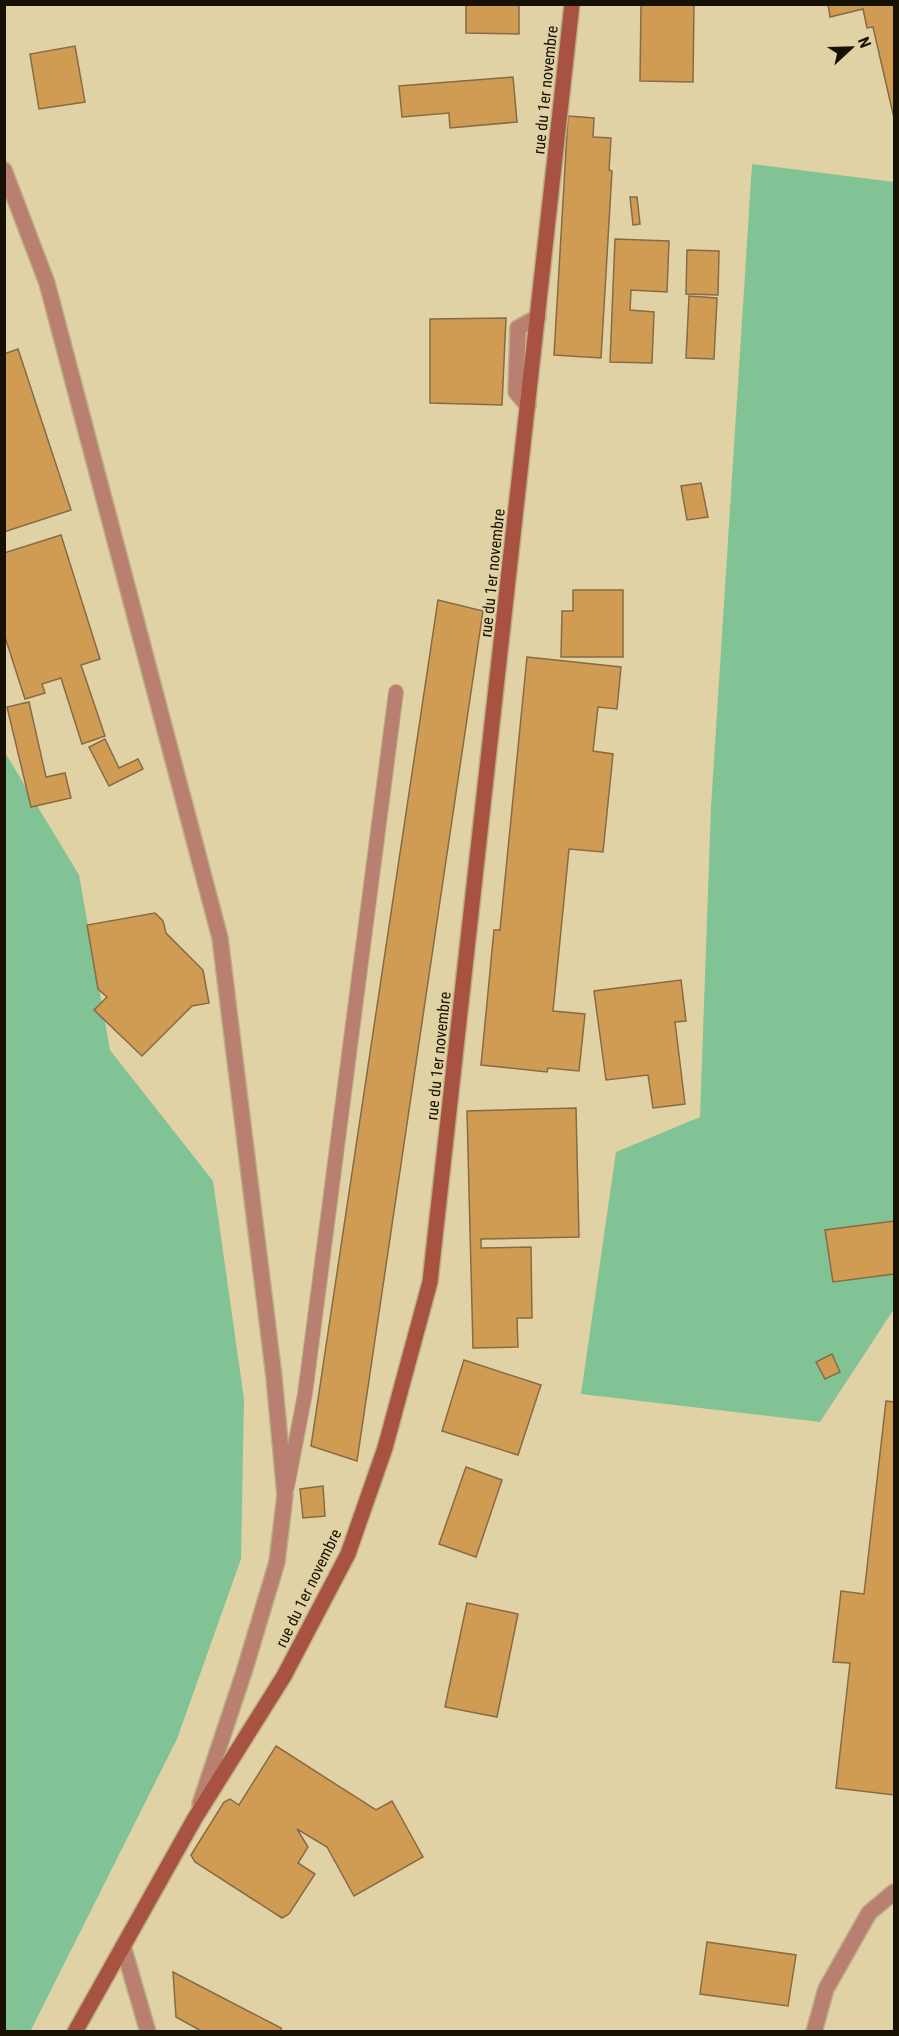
<svg xmlns="http://www.w3.org/2000/svg" width="899" height="2036" font-family="'Roboto Condensed',sans-serif">
	<style>
		.green { fill: #82c396 }
		.building { fill: #d09c53; stroke: #876b46; stroke-width: 1.5 }
		.lines { fill: none; stroke-linecap: round; stroke-linejoin: round }
		.service-casing { stroke: #bcaf87; stroke-width: 16 }
		.minor-casing { stroke: #bcaf87; stroke-width: 18 }
		.tertiary-casing { stroke: #bcaf87; stroke-width: 18 }
		.secondary-casing { stroke: #bcaf87; stroke-width: 18 }
		.service { stroke: #b97f71; stroke-width: 14 }
		.minor { stroke: #b97f71; stroke-width: 15 }
		.tertiary { stroke: #b97f71; stroke-width: 15 }
		.secondary { stroke: #a85341; stroke-width: 15 }
		.labels { text-anchor: middle; stroke-width: 4.5; stroke-linejoin: round; paint-order: stroke }
		.street-label { font-size: 16px; fill: #161102; stroke: #e0d2a4 }
	</style>
	<rect width="100%" height="100%" fill="#e0d2a4"/>
	<g class="green">
		<polygon points="752,164 894,182 894,1309 820,1422 581,1394 616,1152 700,1117 711,807"/>
		<polygon points="4,751 79,875 110,1050 213,1181 244,1399 241,1559 177,1739 30,2032 4,2031"/>
	</g>
	<g class="building">
		<polygon points="466,4 519,4 519,34 466,33"/>
		<polygon points="641,4 694,4 693,82 640,81"/>
		<polygon points="828,4 894,4 894,118 873,27 867,28 863,9 830,17"/>
		<polygon points="75,46 85,102 39,109 30,54"/>
		<polygon points="513,77 517,122 450,128 449,113 402,117 399,86"/>
		<polygon points="568,116 594,118 593,137 611,138 609,170 612,171 601,358 554,355"/>
		<polygon points="630,197 637,197 640,224 633,225"/>
		<polygon points="615,239 669,241 667,292 631,290 630,310 654,312 652,363 610,362"/>
		<polygon points="687,250 719,251 718,295 686,294"/>
		<polygon points="689,296 717,298 714,359 686,358"/>
		<polygon points="506,318 502,405 430,403 430,319"/>
		<polygon points="18,349 71,510 4,532 4,354"/>
		<polygon points="701,483 708,517 687,520 681,486"/>
		<polygon points="61,535 100,659 81,665 105,736 82,744 61,678 42,684 45,693 25,699 4,634 4,553"/>
		<polygon points="573,590 623,590 623,657 561,657 562,611 573,611"/>
		<polygon points="438,600 483,611 357,1461 311,1446"/>
		<polygon points="527,657 621,667 617,709 598,707 593,751 613,754 603,852 569,849 553,1011 585,1014 579,1071 548,1068 547,1072 481,1065 494,930 500,930"/>
		<polygon points="29,702 46,777 65,773 71,798 31,807 7,707"/>
		<polygon points="105,739 119,768 138,759 143,769 109,786 89,747"/>
		<polygon points="155,913 163,921 166,933 203,970 209,1003 192,1006 142,1056 94,1010 107,997 98,989 87,925"/>
		<polygon points="681,980 686,1021 675,1022 685,1104 653,1108 648,1075 606,1080 594,991"/>
		<polygon points="576,1108 579,1237 481,1239 481,1248 531,1247 532,1318 517,1318 518,1347 473,1348 467,1111"/>
		<polygon points="894,1221 894,1274 833,1282 825,1230"/>
		<polygon points="832,1354 840,1372 825,1379 816,1362"/>
		<polygon points="464,1360 541,1385 518,1455 442,1431"/>
		<polygon points="886,1401 894,1402 894,1795 836,1788 850,1663 833,1662 841,1591 864,1594"/>
		<polygon points="466,1467 502,1480 476,1557 439,1544"/>
		<polygon points="323,1486 325,1516 303,1518 300,1489"/>
		<polygon points="467,1603 518,1614 497,1717 445,1707"/>
		<polygon points="276,1746 376,1810 392,1801 423,1857 354,1896 327,1847 297,1829 308,1847 298,1863 315,1874 289,1914 282,1918 195,1862 191,1855 224,1802 230,1799 239,1805"/>
		<polygon points="707,1942 796,1955 788,2006 700,1994"/>
		<polygon points="173,1972 281,2028 281,2032 203,2032 176,2017"/>
	</g>
	<g class="lines">
		<defs>
			<polyline id="service" points="287,1487 305,1394 396,692"/>
			<g id="minor">
				<polyline points="4,170 47,283 220,938 274,1377 285,1495 277,1562 244,1672 200,1804"/>
				<polyline points="528,406 516,392 518,328 538,317"/>
				<polyline points="123,1946 148,2032"/>
			</g>
			<polyline id="tertiary" points="814,2032 826,1989 869,1913 894,1892"/>
			<polyline id="secondary" points="75,2032 195,1818 284,1676 348,1554 385,1448 430,1282 572,4"/>
		</defs>
		<use href="#service" class="service-casing"/>
		<use href="#minor" class="minor-casing"/>
		<use href="#tertiary" class="tertiary-casing"/>
		<use href="#secondary" class="secondary-casing"/>
		<use href="#service" class="service"/>
		<use href="#minor" class="minor"/>
		<use href="#tertiary" class="tertiary"/>
		<use href="#secondary" class="secondary"/>
	</g>
	<g class="labels">
		<g class="street-label">
			<text transform="translate(545 90) rotate(-84)" y="6">rue du 1er novembre</text>
			<text transform="translate(492 573) rotate(-84)" y="6">rue du 1er novembre</text>
			<text transform="translate(438 1056) rotate(-84)" y="6">rue du 1er novembre</text>
			<text transform="translate(308 1588) rotate(-64)" y="6">rue du 1er novembre</text>
		</g>
	</g>
	<rect width="899" height="2036" fill="none" stroke="#161102" stroke-width="12"/>
	<g transform="translate(851 48) rotate(68)" stroke="#e0d2a4" stroke-width="4.5" paint-order="stroke">
	<path d="M0-4.5L10 22L0 15L-10 22Z" fill="#161102"/>
	<text y="-9" font-size="16" font-weight="bold" text-anchor="middle" fill="#161102">N</text>
	</g>
</svg>
